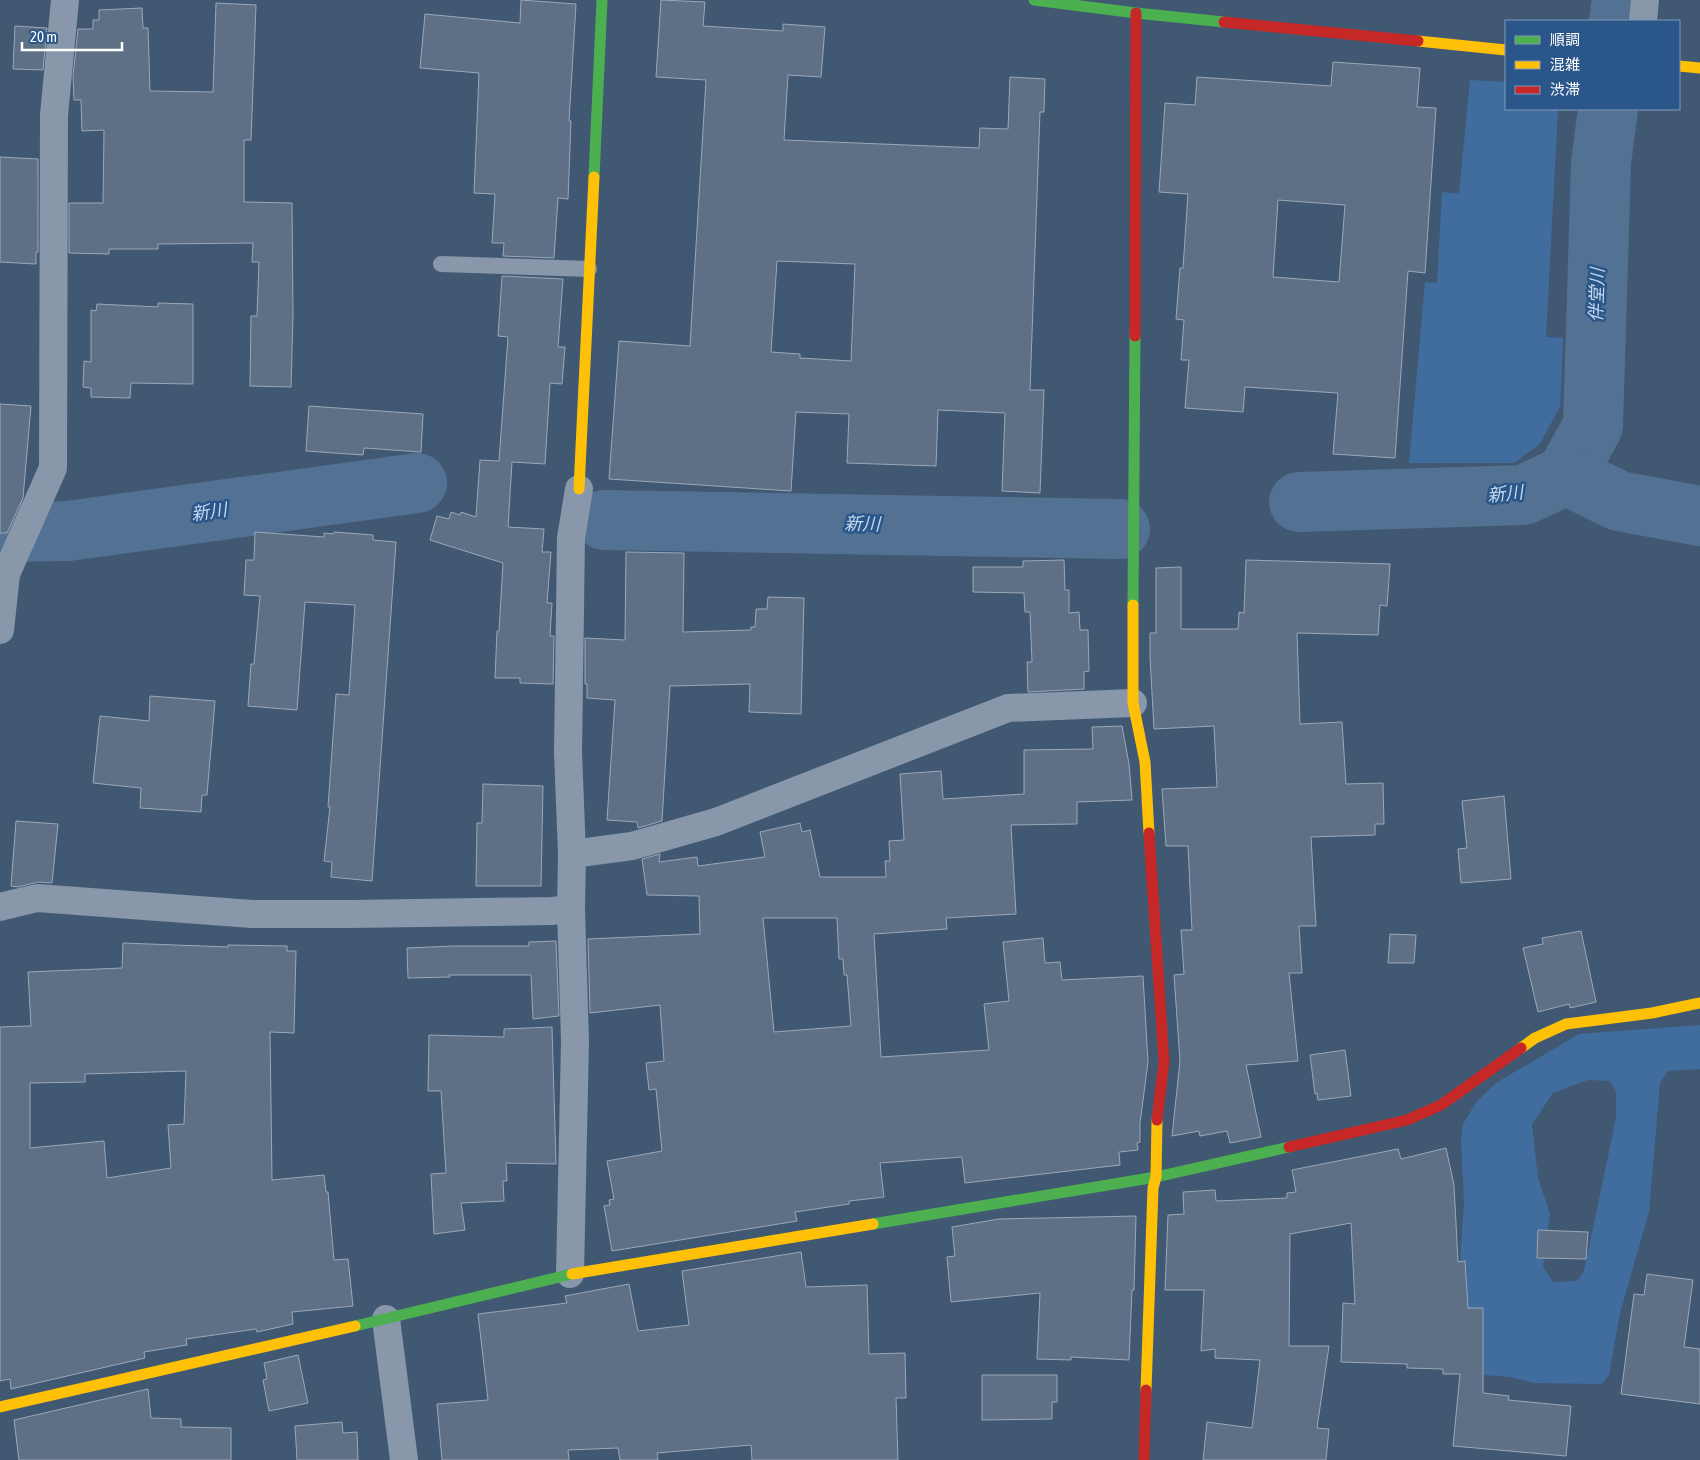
<svg xmlns="http://www.w3.org/2000/svg" width="1700" height="1460" font-family="'Asap Condensed','Noto Sans JP',sans-serif">
	<style>
		.green { fill: #406d9e; fill-rule: evenodd }
		.lines { fill: none; stroke-linecap: round; stroke-linejoin: round }
		.river { stroke: #537193; stroke-width: 60 }
		.building { fill: #5e7085; stroke: #9ba8b7; fill-rule: evenodd }
		.lane { stroke: #8897a9; stroke-width: 16 }
		.street { stroke: #8897a9; stroke-width: 28 }
		.fast { stroke: #4caf50; stroke-width: 11 }
		.slow { stroke: #ffc107; stroke-width: 11 }
		.jam { stroke: #c62828; stroke-width: 11 }
		.labels { text-anchor: middle; stroke-width: 5; stroke-linejoin: round; paint-order: stroke }
		.water-label { font-size: 18px; font-style: italic; fill: #c4d9f0; stroke: #2b5689 }
	</style>
	<rect width="100%" height="100%" fill="#415873"/>
	<g class="green">
		<polygon points="1470,80 1506,82 1506,109 1558,109 1546,337 1563,338 1560,407 1539,445 1514,463 1409,463 1425,282 1437,283 1442,192 1459,194"/>
		<path d="M1700,1025V1069L1668,1071L1660,1083L1649,1212L1620,1313L1609,1375L1602,1384L1535,1383L1510,1377L1462,1373L1454,1347L1464,1203L1461,1137L1463,1124L1477,1101L1496,1083L1579,1034ZM1588,1080L1610,1081L1616,1092V1118L1584,1271L1577,1281L1553,1282L1543,1267L1550,1214L1538,1178L1532,1124L1553,1093Z"/>
	</g>
	<g class="lines">
		<g class="river">
			<polyline points="1619,21 1622,0"/>
			<polyline points="1566,475 1593,426 1601,163 1608,109"/>
			<polyline points="1566,475 1619,501 1700,516"/>
			<polyline points="1299,502 1524,495 1566,475"/>
			<polyline points="604,520 1120,529"/>
			<polyline points="0,532 68,531 417,483"/>
		</g>
	</g>
	<g class="building">
		<polygon points="521,0 576,4 569,121 571,121 568,199 558,198 554,258 503,256 504,243 492,243 495,194 474,193 479,73 420,68 425,14 520,23"/>
		<path d="M661,0L705,2L703,26L783,31V24L825,27L821,77L788,75L784,140L979,148L980,128L1008,129L1010,77L1045,79L1044,112H1040L1030,390H1044L1040,493L1002,491L1005,413L938,410L936,466L847,463L849,414L796,412L791,491L609,479L619,341L690,346L706,80L656,77ZM777,261L855,264L851,361L800,358V354L771,352Z"/>
		<polygon points="216,3 256,5 251,140 244,140 244,202 292,203 293,317 291,387 250,386 251,316 257,316 259,262 252,262 253,243 158,244 158,249 109,249 109,254 69,253 69,203 103,203 104,130 82,131 81,100 74,100 73,76 78,29 93,29 93,20 99,20 99,10 142,8 143,28 148,28 150,91 213,92"/>
		<polygon points="15,26 47,28 43,70 13,69"/>
		<path d="M1333,62L1420,68L1417,107L1436,108L1425,273L1408,271L1395,458L1333,454L1338,393L1245,387L1243,412L1185,408L1189,360H1181L1184,320L1176,319L1180,268H1183L1188,194L1159,192L1165,103L1195,105L1197,77L1331,86ZM1278,200L1345,205L1339,282L1273,277Z"/>
		<polygon points="0,157 38,159 38,252 36,252 36,264 0,262"/>
		<polygon points="502,276 563,279 558,347 565,347 562,384 550,383 545,464 512,462 508,527 544,529 542,552 551,552 547,603 552,603 550,636 554,636 553,684 520,683 520,678 495,678 497,631 499,631 503,563 430,540 437,516 449,519 451,512 460,515 461,512 476,517 480,460 499,461 508,337 498,336"/>
		<polygon points="158,303 193,304 193,384 131,383 130,398 91,397 91,388 83,387 84,361 91,362 91,310 96,311 97,304 158,307"/>
		<polygon points="0,404 31,406 23,498 7,533 0,533"/>
		<polygon points="309,406 423,414 421,452 364,448 363,455 306,451"/>
		<polygon points="255,532 324,537 324,533 333,534 334,532 373,535 373,540 396,542 372,881 331,877 332,862 324,861 330,807 328,807 336,694 349,695 355,605 305,602 297,710 248,706 251,664 254,664 260,596 244,595 246,560 254,560"/>
		<polygon points="626,552 684,553 683,632 751,630 751,627 755,627 756,609 767,609 768,597 804,598 801,714 749,712 750,684 670,686 662,821 638,828 637,822 607,820 615,700 587,698 587,684 585,684 585,638 625,640"/>
		<polygon points="1064,560 1065,590 1069,590 1069,613 1079,612 1080,630 1088,630 1089,671 1084,672 1084,689 1028,692 1027,662 1032,662 1030,612 1025,612 1024,593 973,592 973,567 1023,567 1023,561"/>
		<polygon points="1246,560 1390,564 1387,606 1380,605 1378,635 1297,633 1300,724 1342,722 1346,784 1383,783 1384,824 1375,824 1375,835 1311,837 1316,926 1299,926 1302,973 1289,973 1298,1061 1246,1065 1261,1137 1230,1143 1227,1131 1200,1136 1199,1131 1172,1136 1180,1061 1174,975 1184,974 1181,930 1192,930 1188,846 1166,846 1162,789 1217,787 1214,726 1154,729 1150,657 1150,633 1156,633 1156,568 1181,567 1181,629 1238,629 1239,612 1244,613"/>
		<polygon points="150,696 215,701 207,795 202,795 201,812 140,808 141,788 93,783 100,716 149,721"/>
		<path d="M1122,726L1129,764L1132,800L1077,802V824L1011,825L1016,914L946,918L947,929L874,934L881,1057L989,1050L984,1004L1009,1001L1003,942L1043,938L1045,963L1060,962L1062,980L1143,976L1148,1062L1140,1123V1142L1137,1143L1138,1150L1119,1152L1120,1165L965,1183L962,1157L880,1163L884,1197L849,1201V1204L795,1212L797,1221L612,1251L604,1206L610,1205L609,1200L614,1199L607,1161L662,1151L656,1089L649,1090L646,1063L664,1061L660,1005L590,1013L588,939L700,934L699,896L647,895L642,859L660,854L659,862L697,857L698,866L765,857L760,832L800,823L802,832L810,830L820,877H886L885,861H890L889,841L904,840L900,774L941,771L943,799L1024,794V750L1093,749L1092,727ZM763,918H837L839,959H843L844,975H847L851,1026L774,1032Z"/>
		<polygon points="483,784 543,786 541,886 476,886 477,823 482,823"/>
		<polygon points="1504,796 1511,879 1461,883 1458,849 1467,848 1462,801"/>
		<polygon points="16,821 58,824 52,883 38,882 18,887 11,886"/>
		<polygon points="1581,931 1596,1002 1570,1008 1569,1004 1538,1012 1523,948 1543,944 1542,938"/>
		<polygon points="1390,934 1416,935 1414,963 1388,963"/>
		<polygon points="556,941 559,1016 533,1019 531,975 449,975 450,977 408,978 407,948 454,946 529,946 529,942"/>
		<path d="M123,943L228,947V945L287,946V951H296L294,1033L270,1032L272,1180L324,1175L326,1192H328L334,1260L348,1259L353,1306L292,1312L293,1324L257,1332L256,1329L186,1339L187,1345L144,1352L145,1358L11,1389L10,1379L0,1381V1027L31,1026L28,972L122,968ZM186,1071L184,1124L168,1125L171,1168L107,1178L104,1141L30,1148V1083L85,1082V1074Z"/>
		<polygon points="552,1027 556,1164 506,1163 507,1181 503,1181 504,1201 461,1203 465,1230 434,1234 431,1174 446,1173 441,1091 428,1091 429,1035 504,1037 504,1029"/>
		<polygon points="1345,1050 1351,1096 1318,1100 1317,1093 1315,1094 1310,1055"/>
		<polygon points="1446,1148 1454,1185 1458,1262 1465,1261 1468,1308 1483,1308 1483,1393 1509,1396 1508,1400 1571,1406 1566,1456 1453,1446 1460,1374 1443,1374 1443,1369 1407,1368 1407,1364 1341,1362 1343,1303 1355,1304 1351,1223 1290,1234 1289,1346 1329,1346 1317,1428 1329,1429 1326,1460 1203,1460 1207,1422 1252,1428 1260,1360 1215,1358 1215,1349 1201,1351 1204,1290 1165,1290 1168,1215 1184,1214 1183,1192 1215,1190 1216,1201 1287,1198 1287,1193 1296,1192 1292,1170 1398,1149 1401,1159"/>
		<polygon points="1136,1216 1134,1290 1132,1290 1129,1360 1071,1357 1071,1360 1037,1359 1040,1293 951,1302 947,1257 955,1256 952,1227 999,1219"/>
		<polygon points="1538,1230 1588,1232 1586,1259 1537,1258"/>
		<polygon points="801,1252 806,1287 867,1285 869,1354 905,1353 906,1398 896,1398 898,1460 752,1460 751,1445 657,1453 658,1460 620,1460 618,1448 568,1450 569,1460 442,1460 437,1404 488,1400 478,1314 567,1303 565,1296 629,1284 638,1331 689,1325 682,1271"/>
		<polygon points="1647,1274 1693,1280 1684,1347 1700,1349 1700,1404 1621,1394 1634,1294 1644,1295"/>
		<polygon points="298,1355 308,1403 269,1411 263,1380 267,1379 264,1363"/>
		<polygon points="982,1375 1057,1375 1057,1402 1052,1402 1052,1419 982,1420"/>
		<polygon points="148,1389 151,1418 181,1419 181,1427 231,1428 231,1460 19,1460 14,1420"/>
		<polygon points="342,1422 343,1433 357,1432 358,1460 297,1460 295,1426"/>
	</g>
	<g class="lines">
		<polyline class="lane" points="441,264 589,269"/>
		<g class="street">
			<polyline points="1643,21 1645,0"/>
			<polyline points="0,630 6,574 53,468 54,115 65,0"/>
			<polyline points="572,854 632,846 716,822 1008,708 1133,703"/>
			<polyline points="0,907 37,898 252,914 350,914 552,911 571,909"/>
			<polyline points="570,1274 575,1041 571,909 572,854 568,752 571,538 579,489"/>
			<polyline points="386,1319 404,1460"/>
		</g>
		<g class="fast">
			<polyline points="1034,0 1136,13 1224,22"/>
			<polyline points="594,177 602,0"/>
			<polyline points="1133,605 1135,336"/>
			<polyline points="873,1224 1156,1177 1289,1147"/>
			<polyline points="355,1326 572,1274"/>
		</g>
		<g class="slow">
			<polyline points="1418,41 1506,50"/>
			<polyline points="1679,66 1700,68"/>
			<polyline points="579,489 594,177"/>
			<polyline points="1133,605 1133,703 1145,762 1149,833"/>
			<polyline points="1521,1048 1535,1038 1566,1024 1652,1013 1700,1003"/>
			<polyline points="572,1274 873,1224"/>
			<polyline points="1146,1390 1153,1188 1156,1177 1157,1120"/>
			<polyline points="0,1407 355,1326"/>
		</g>
		<g class="jam">
			<polyline points="1224,22 1418,41"/>
			<polyline points="1135,336 1136,13"/>
			<polyline points="1149,833 1164,1062 1157,1120"/>
			<polyline points="1289,1147 1407,1120 1441,1105 1521,1048"/>
			<polyline points="1144,1460 1146,1390"/>
		</g>
	</g>
	<g class="labels">
		<g class="water-label">
			<text transform="translate(1597 295) rotate(-88)" y="6">伴堂川</text>
			<text transform="translate(1505 494) rotate(-6)" y="6">新川</text>
			<text transform="translate(209 512) rotate(-8)" y="6">新川</text>
			<text transform="translate(862 524) rotate(1)" y="6">新川</text>
		</g>
	</g>
	<rect x="1505" y="20" width="175" height="90" fill="#2b5689" stroke="#809ab8"/>
	<rect x="1515" y="36" width="25" height="8" fill="#4caf50" stroke="#809ab8"/>
	<text x="1550" y="45" font-size="15" fill="#ffffff">順調</text>
	<rect x="1515" y="61" width="25" height="8" fill="#ffc107" stroke="#809ab8"/>
	<text x="1550" y="70" font-size="15" fill="#ffffff">混雑</text>
	<rect x="1515" y="86" width="25" height="8" fill="#c62828" stroke="#809ab8"/>
	<text x="1550" y="95" font-size="15" fill="#ffffff">渋滞</text>
	<path d="M22 42v8h100v-8" fill="none" stroke="#ffffff" stroke-width="2.5"/>
	<text x="30" y="42" font-size="15" fill="#ffffff" stroke="#2b5689" stroke-width="4" paint-order="stroke">20 m</text>
</svg>
